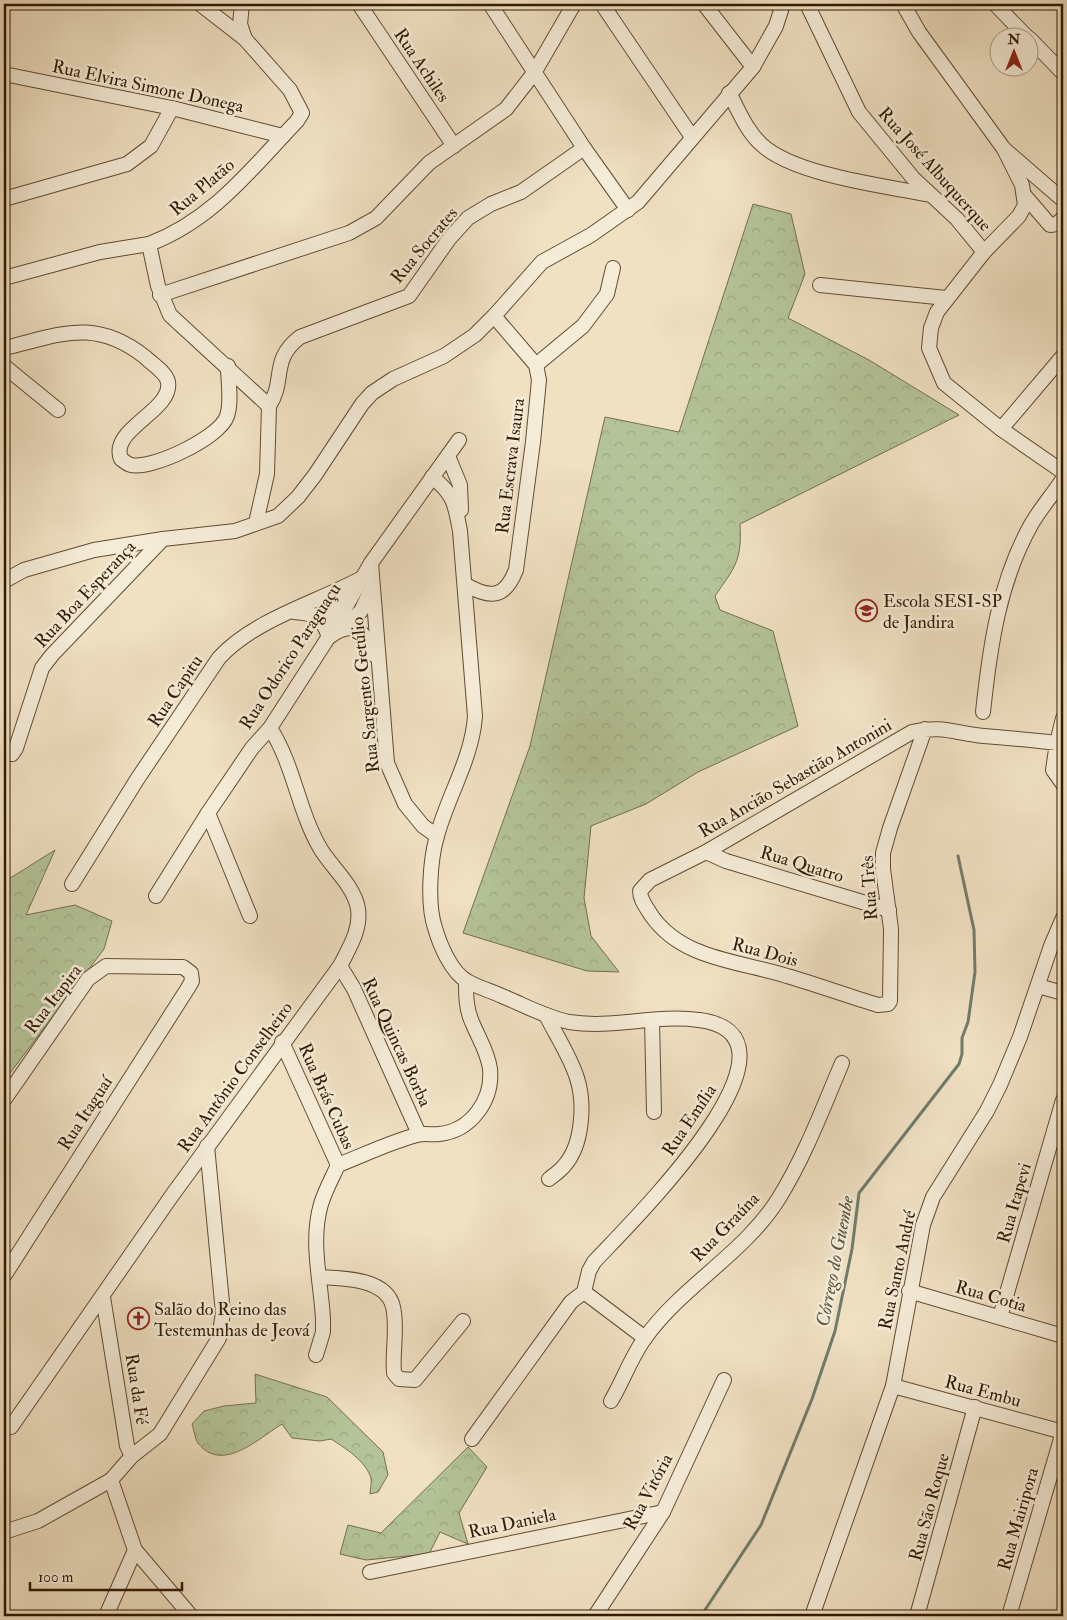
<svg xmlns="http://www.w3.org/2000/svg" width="1067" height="1620" font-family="'IM FELL Double Pica',serif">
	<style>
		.forest { fill: url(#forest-crowns); stroke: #736f4c }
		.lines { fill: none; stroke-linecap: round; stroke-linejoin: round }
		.stream { stroke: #707c6d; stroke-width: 3 }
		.minor-casing { stroke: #624c31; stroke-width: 16 }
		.minor { stroke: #f5ecd8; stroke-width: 14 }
		.labels { text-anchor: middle; stroke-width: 5; stroke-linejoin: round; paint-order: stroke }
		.street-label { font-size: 18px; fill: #321a00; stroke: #f5ecd8 }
		.poi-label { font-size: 18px; fill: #321a00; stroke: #f5ecd8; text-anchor: start }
		.water-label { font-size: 19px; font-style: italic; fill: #56533f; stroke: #f5ecd8 }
	</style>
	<defs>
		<pattern id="forest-crowns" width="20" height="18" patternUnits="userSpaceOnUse" patternTransform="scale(1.25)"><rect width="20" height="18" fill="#b4c498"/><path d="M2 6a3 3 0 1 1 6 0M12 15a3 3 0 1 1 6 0" fill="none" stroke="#9ba881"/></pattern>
	</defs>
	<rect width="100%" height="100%" fill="#f0e1c3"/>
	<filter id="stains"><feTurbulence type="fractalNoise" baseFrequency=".004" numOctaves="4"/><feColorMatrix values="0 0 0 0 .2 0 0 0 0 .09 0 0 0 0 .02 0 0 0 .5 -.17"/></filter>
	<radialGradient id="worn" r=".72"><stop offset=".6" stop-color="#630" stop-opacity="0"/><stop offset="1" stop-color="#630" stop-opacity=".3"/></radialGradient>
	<g class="forest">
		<path d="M753,204L791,214L805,274L788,318L869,360L959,415L740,524C742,561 735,567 715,596L720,610L773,631L798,726L698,772L646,804L591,826L584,898L591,936L619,972L587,971L463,933L530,746L605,417L679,432Z"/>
		<polygon points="55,850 26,915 75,905 112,921 104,949 4,1081 4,882"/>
		<path d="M255,1374L327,1397L383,1452L388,1475L378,1492L370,1494C370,1490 372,1483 371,1478C366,1461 345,1448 331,1439L320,1441L292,1438L282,1424C259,1438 222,1474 198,1443C195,1439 194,1430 192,1424L204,1411L224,1406L256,1403Z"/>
		<polygon points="468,1447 487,1467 459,1513 468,1544 440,1532 429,1554 366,1560 340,1554 348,1525 381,1533"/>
	</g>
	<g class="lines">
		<polyline class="stream" points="701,1616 761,1525 812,1399 835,1331 852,1249 859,1193 959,1064 962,1054 962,1038 968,1022 975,972 974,930 958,856"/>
		<defs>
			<g id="minor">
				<polyline points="200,4 245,39"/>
				<path d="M242,4L240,24L245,39L290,90L302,113L297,121C251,169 213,220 149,244L158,286L170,315L269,406L267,474L256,523"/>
				<polyline points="359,4 454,146"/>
				<polyline points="490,4 584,148 628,210"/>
				<polyline points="602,4 692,137"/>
				<polyline points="704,4 753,67"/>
				<polyline points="807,4 859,112 913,178 957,219 984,252"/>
				<polyline points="903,4 919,32 1004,149 1063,200"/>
				<polyline points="995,4 1028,38"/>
				<polyline points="1030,39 1063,73"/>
				<polyline points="4,74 172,108 283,136"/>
				<path d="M729,93C739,111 746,130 761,144C793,175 886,186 931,195"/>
				<polyline points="1004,149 1022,185 1025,205 1019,216 984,252 937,312 931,328 929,348 944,383 1001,429 1063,472"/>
				<polyline points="1025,196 1050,225 1057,224 1063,218"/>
				<polyline points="4,199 127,164 151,146 172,108"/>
				<polyline points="4,278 100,252 149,244"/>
				<polyline points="820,285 946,298"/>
				<polyline points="160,295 349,233 376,218 429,163 506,109 534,73 574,4"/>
				<path d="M4,348C60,335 94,317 145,357C152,364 166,372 168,382C173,411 109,429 121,459C124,461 127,464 131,465C151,470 220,438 227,416C232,402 228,382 228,366"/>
				<polyline points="536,365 583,326 607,294 613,268"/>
				<polyline points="4,366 58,410"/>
				<path d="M269,406C286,380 270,360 300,337L409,296L449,239L468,218L491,204L521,192L584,148"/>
				<polyline points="1001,429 1063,356"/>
				<polyline points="448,456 460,485 461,510"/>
				<path d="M432,477C454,494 455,504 460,531L475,716C472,759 448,795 437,836C430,860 427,904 435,928C440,945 451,972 467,981C477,987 491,991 502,996C524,1005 545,1017 569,1022C612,1029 656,1014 699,1020C824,1036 623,1230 594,1262L589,1271L584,1292L571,1302L472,1439"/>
				<polyline points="371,563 387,763 405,804 423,826 437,836"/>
				<polyline points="4,581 24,570 94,550 163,539 235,531 278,516 298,497 315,475 362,404 372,393 393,379 444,356 475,335 494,316 542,262 591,235 638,202 753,67 776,26 783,4"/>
				<path d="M466,585C491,599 505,598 516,570L533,442L539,380L536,365L494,316"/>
				<path d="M294,612C317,614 321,615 329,637C353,619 365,630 374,655"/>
				<polyline points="324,622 333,602 342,590"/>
				<polyline points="342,629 361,611 372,588"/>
				<path d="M983,712C990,646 999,581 1032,523C1041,508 1053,494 1063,479"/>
				<path d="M925,729L890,828L883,853V869L891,929L890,1001L888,1004L878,1005C848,996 818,985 787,976C740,961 682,960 651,915C647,908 640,900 640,891L650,880L706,852L912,732C943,725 954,733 984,736C1008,738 1032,740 1057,743L1053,770L1063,784"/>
				<polyline points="1057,743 1063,718"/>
				<polyline points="4,754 12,754 16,748 42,668 52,655 163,539"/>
				<polyline points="208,813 250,916"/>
				<polyline points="706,852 726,861 889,910"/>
				<path d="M72,884L138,778L219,658C255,619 316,603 362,578"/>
				<polyline points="156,896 208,813 252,748 270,728 326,641 371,563 459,440"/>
				<polyline points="340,966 354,989 419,1134"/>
				<polyline points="1038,986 1063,993"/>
				<path d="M546,1015C556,1035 570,1056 577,1078C585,1103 583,1145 564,1166C560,1171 554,1175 549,1179"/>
				<polyline points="652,1020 654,1112"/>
				<polyline points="282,1042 338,1165"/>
				<polyline points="4,1100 88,979 106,966 175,967 183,967 191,973 192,981 188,988 4,1276"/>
				<path d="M319,1277C341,1278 387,1278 393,1307C398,1328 392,1352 394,1373L399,1379L415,1380L463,1321"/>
				<polyline points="909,1291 1063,1336"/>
				<polyline points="584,1292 645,1338"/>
				<polyline points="103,1297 127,1446 132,1456"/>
				<polyline points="1000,1317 1063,1100"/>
				<path d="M316,1355L323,1332V1319C321,1281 310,1242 321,1204C325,1191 332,1178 338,1165C364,1155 390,1142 417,1135C424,1133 432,1135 439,1134C471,1131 493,1100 490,1069C488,1052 478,1037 472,1022C466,1009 466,995 466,981"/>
				<polyline points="893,1386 1063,1432"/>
				<path d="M611,1401C623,1381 631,1357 645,1338C683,1285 745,1253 779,1198C805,1156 823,1108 842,1063"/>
				<path d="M11,1427L173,1194L340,966C349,948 361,930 358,909C354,885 331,867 320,848C298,810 294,765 270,728"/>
				<polyline points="111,1480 135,1550 191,1616"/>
				<polyline points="4,1532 38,1521 111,1480 132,1456 160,1434 219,1338 223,1313 207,1146"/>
				<polyline points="370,1572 663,1512"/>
				<polyline points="106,1616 135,1550"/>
				<polyline points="595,1616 663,1512 724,1380"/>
				<polyline points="812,1616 893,1386 923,1225 933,1197 987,1111 1000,1085 1020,1037 1051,946 1063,918"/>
				<polyline points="917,1616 975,1407"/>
				<polyline points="1009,1616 1063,1432"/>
			</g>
		</defs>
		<use href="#minor" class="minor-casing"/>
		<use href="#minor" class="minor"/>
	</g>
	<defs>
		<symbol id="school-ring" viewBox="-11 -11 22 22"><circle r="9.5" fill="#f5ecd8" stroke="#8f2418" stroke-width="1.5"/><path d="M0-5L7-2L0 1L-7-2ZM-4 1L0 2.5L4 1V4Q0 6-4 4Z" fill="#8f2418"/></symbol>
		<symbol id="church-ring" viewBox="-11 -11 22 22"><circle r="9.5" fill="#f5ecd8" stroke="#8f2418" stroke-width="1.5"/><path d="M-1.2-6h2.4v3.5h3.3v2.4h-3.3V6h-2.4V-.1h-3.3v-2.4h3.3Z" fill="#8f2418"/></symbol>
	</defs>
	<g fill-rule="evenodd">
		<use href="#school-ring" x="854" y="598" width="25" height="25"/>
		<use href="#church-ring" x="126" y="1306" width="25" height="25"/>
	</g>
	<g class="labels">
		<g class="street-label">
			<text transform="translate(422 65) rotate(56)" y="6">Rua Achiles</text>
			<text transform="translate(148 86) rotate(12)" y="6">Rua Elvira Simone Donega</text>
			<text transform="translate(935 169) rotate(48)" y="6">Rua José Albuquerque</text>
			<text transform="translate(202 187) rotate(-40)" y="6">Rua Platão</text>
			<text transform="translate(424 245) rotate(-50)" y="6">Rua Socrates</text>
			<text transform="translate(510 466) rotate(-83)" y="6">Rua Escrava Isaura</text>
			<text transform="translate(85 594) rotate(-47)" y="6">Rua Boa Esperança</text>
			<text transform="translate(290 656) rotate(-57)" y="6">Rua Odorico Paraguaçu</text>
			<text transform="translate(175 691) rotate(-56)" y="6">Rua Capitu</text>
			<text transform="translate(365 695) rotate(-96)" y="6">Rua Sargento Getúlio</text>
			<text transform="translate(795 778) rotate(-30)" y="6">Rua Ancião Sebastião Antonini</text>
			<text transform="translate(802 864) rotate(17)" y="6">Rua Quatro</text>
			<text transform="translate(869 888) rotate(-94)" y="6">Rua Três</text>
			<text transform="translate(765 952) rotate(15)" y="6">Rua Dois</text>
			<text transform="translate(53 999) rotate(-53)" y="6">Rua Itapira</text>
			<text transform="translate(397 1042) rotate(65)" y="6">Rua Quincas Borba</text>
			<text transform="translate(235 1077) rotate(-54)" y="6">Rua Antônio Conselheiro</text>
			<text transform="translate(327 1096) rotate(66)" y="6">Rua Brás Cubas</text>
			<text transform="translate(85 1113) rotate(-57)" y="6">Rua Itaguaí</text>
			<text transform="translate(689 1120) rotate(-56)" y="6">Rua Emília</text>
			<text transform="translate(1014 1203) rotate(-74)" y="6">Rua Itapevi</text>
			<text transform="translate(725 1227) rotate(-46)" y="6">Rua Graúna</text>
			<text transform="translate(897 1270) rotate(-78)" y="6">Rua Santo André</text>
			<text transform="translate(991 1296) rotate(16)" y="6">Rua Cotia</text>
			<text transform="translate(137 1389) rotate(81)" y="6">Rua da Fé</text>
			<text transform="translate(983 1391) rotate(15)" y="6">Rua Embu</text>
			<text transform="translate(648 1492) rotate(-62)" y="6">Rua Vitória</text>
			<text transform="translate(929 1507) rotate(-75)" y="6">Rua São Roque</text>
			<text transform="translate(1018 1519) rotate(-74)" y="6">Rua Mairipora</text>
			<text transform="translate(512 1523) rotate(-12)" y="6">Rua Daniela</text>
		</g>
		<g class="poi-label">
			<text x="883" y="607">Escola SESI-SP<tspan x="883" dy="21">de Jandira</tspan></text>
			<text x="154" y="1315">Salão do Reino das<tspan x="154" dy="21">Testemunhas de Jeová</tspan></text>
		</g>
		<g class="water-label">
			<text transform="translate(834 1261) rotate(-79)" y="7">Córrego do Guembe</text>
		</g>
	</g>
	<rect width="1067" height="1620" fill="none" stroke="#f0e1c3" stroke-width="20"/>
	<rect x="5" y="5" width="1057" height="1610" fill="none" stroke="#321a00" stroke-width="2.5"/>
	<rect x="10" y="10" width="1047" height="1600" fill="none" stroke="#321a00"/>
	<g transform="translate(1014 52)"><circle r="24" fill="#f5ecd8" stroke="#a79882"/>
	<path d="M0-4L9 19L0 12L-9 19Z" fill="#8f2418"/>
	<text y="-8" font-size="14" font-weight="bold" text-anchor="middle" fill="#321a00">N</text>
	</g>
	<path d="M30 1582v8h152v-8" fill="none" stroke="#321a00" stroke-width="2.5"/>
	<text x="38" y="1582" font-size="15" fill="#321a00" stroke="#f5ecd8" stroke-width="4" paint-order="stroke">100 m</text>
	<rect width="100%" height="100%" filter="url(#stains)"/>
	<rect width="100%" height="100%" fill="url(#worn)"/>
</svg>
